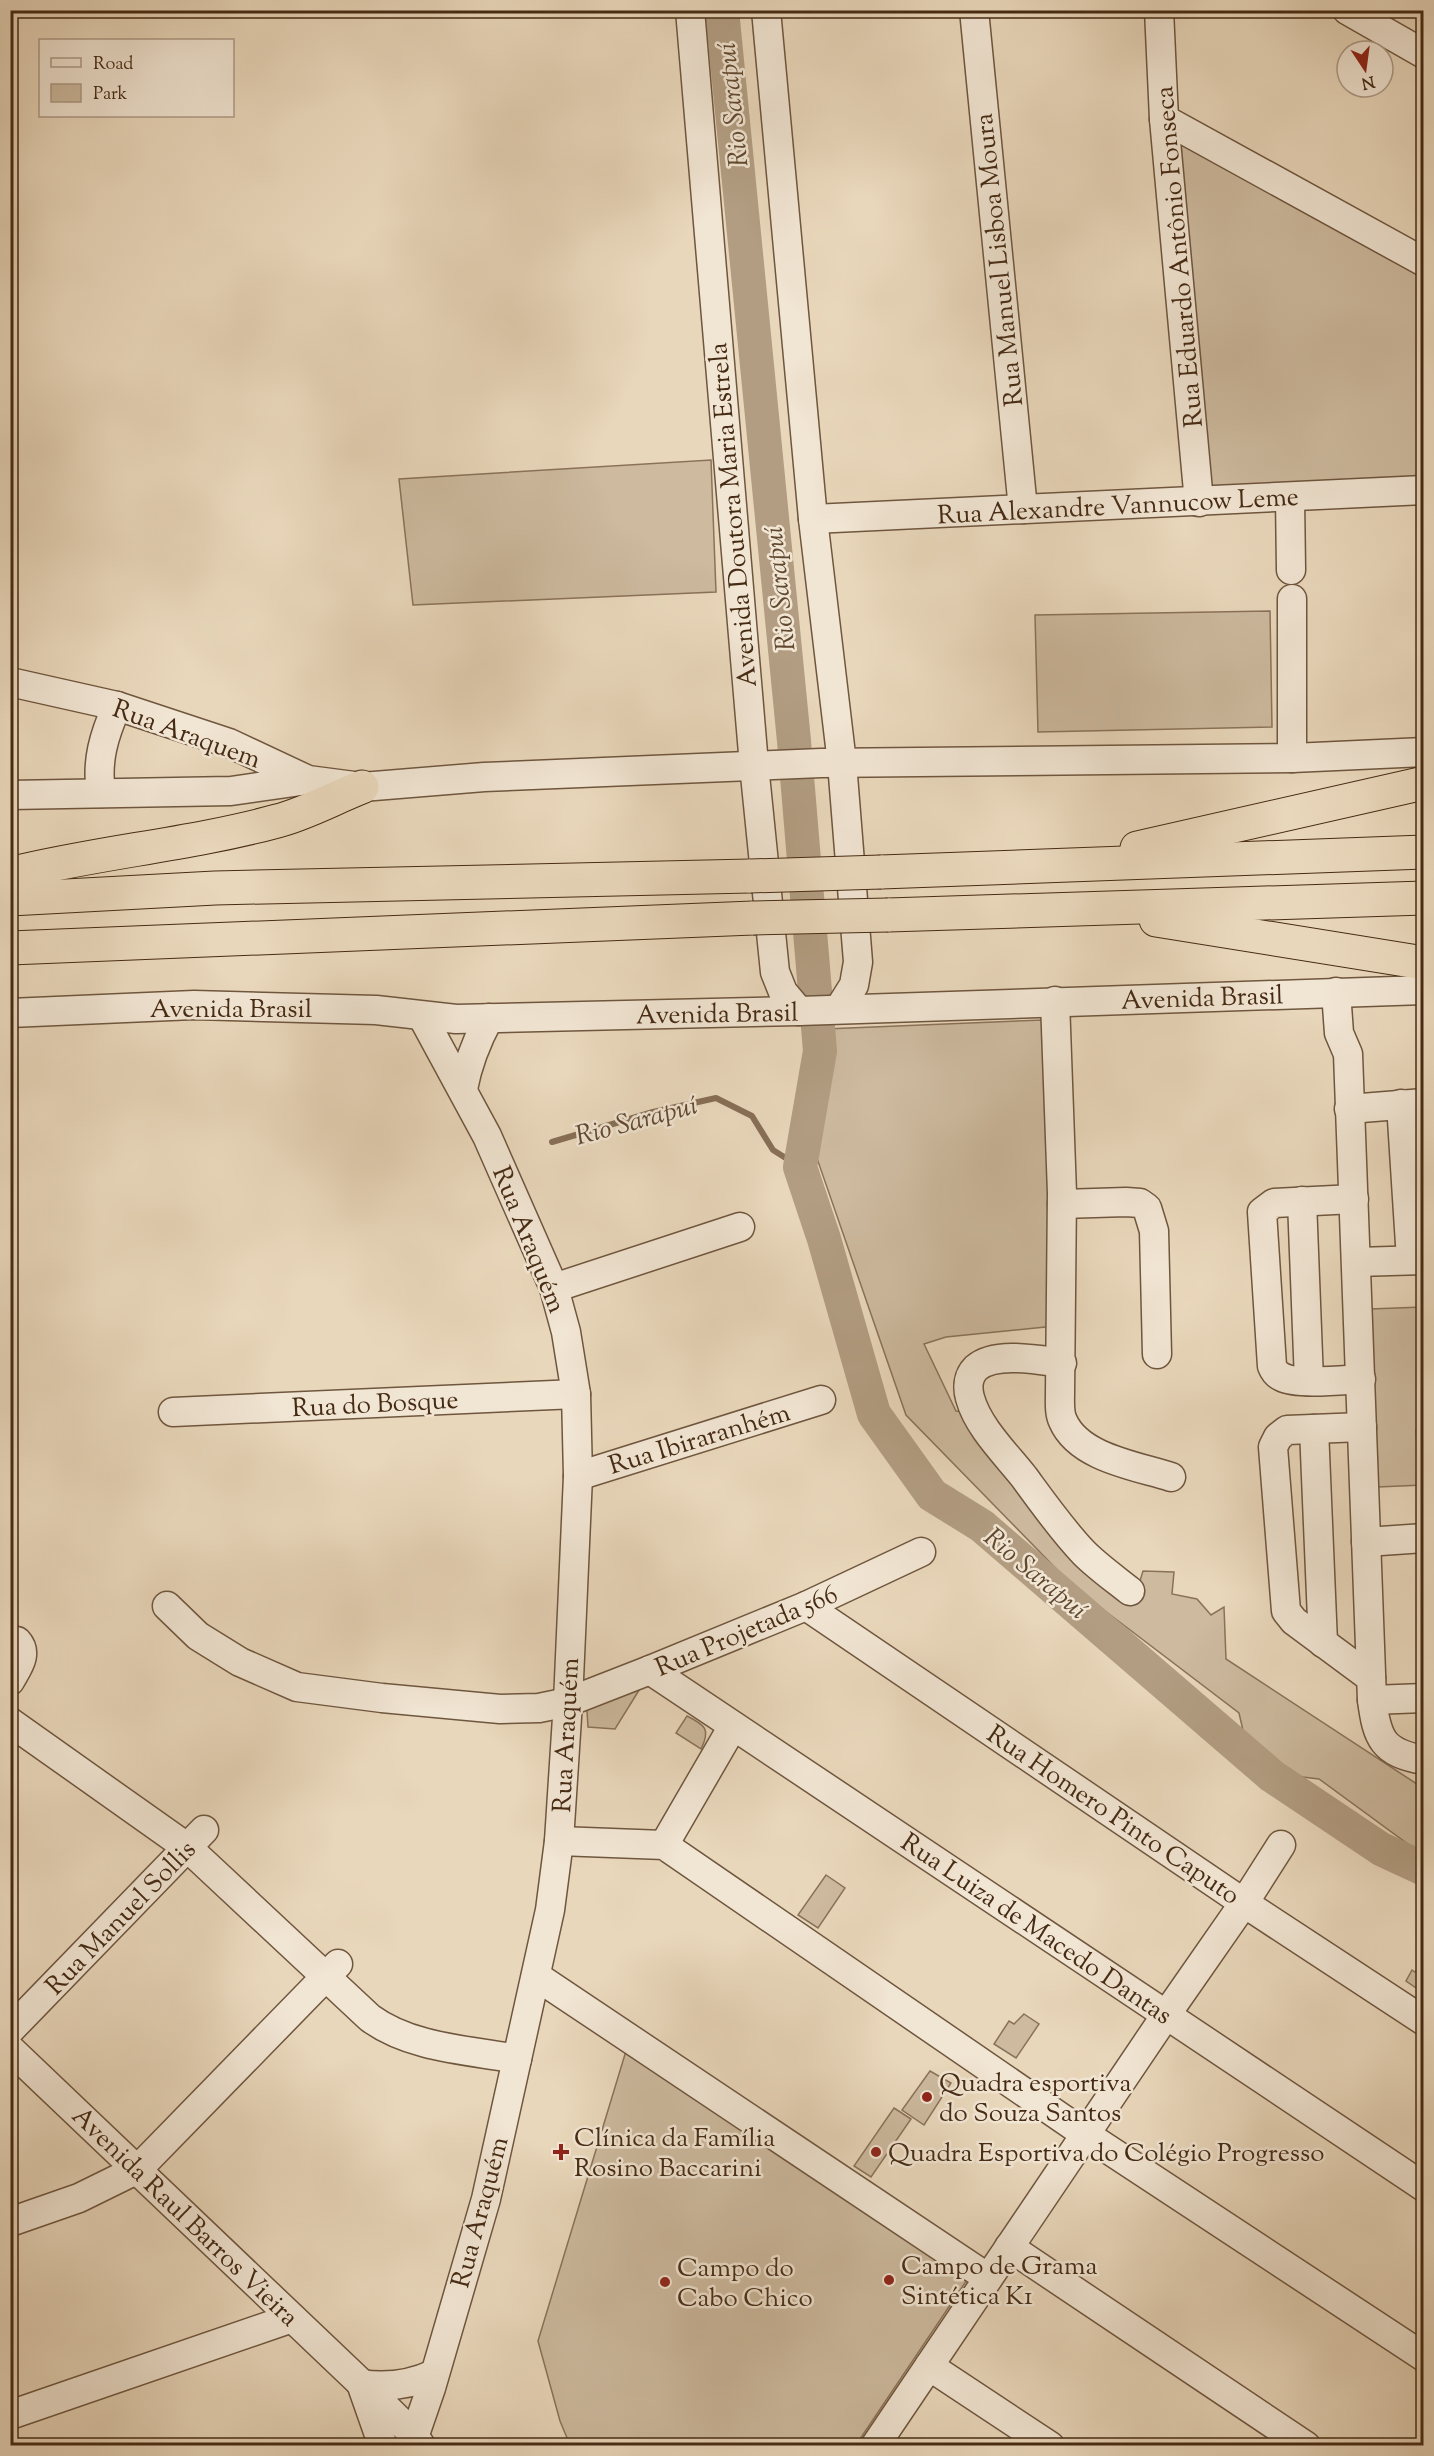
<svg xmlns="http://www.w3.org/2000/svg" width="1434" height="2456" font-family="'Sorts Mill Goudy',serif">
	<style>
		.green { fill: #cdba9f; stroke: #8a725a; stroke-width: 1.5 }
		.water { fill: #b29d82; stroke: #876f56; stroke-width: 1.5 }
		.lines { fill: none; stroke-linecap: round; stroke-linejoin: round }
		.stream { stroke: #876f56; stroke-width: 6 }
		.river { stroke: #b29d82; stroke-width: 34 }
		.minor-casing { stroke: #6f563e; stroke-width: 31 }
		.highway-casing { stroke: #462b14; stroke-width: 35 }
		.minor { stroke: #f1e5d3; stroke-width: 28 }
		.highway { stroke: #e9d7bb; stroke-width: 33 }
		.highway-bridge-casing { stroke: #462b14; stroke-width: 35; stroke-linecap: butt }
		.highway-bridge { stroke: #e9d7bb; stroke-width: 33 }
		.poi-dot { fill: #8f2418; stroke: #f1e5d3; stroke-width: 2 }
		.labels { text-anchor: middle; stroke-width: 5; stroke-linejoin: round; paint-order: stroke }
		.street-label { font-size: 26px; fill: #462b14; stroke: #f1e5d3 }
		.poi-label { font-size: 26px; fill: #462b14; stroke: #f1e5d3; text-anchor: start }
		.water-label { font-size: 27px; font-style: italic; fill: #614830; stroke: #f1e5d3 }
	</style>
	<rect width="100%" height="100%" fill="#e9d7bb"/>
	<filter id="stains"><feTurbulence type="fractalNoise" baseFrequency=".00333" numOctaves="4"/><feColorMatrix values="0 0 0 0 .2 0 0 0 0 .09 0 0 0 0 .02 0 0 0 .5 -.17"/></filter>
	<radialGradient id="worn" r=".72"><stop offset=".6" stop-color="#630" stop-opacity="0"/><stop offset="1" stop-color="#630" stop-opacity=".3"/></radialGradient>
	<g class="green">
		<polygon points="1164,119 1423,263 1423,490 1199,502"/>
		<polygon points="711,460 716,592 413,605 399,479"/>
		<polygon points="1270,611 1272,727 1038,732 1035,615"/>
		<polygon points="1043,1020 1055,1326 946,1337 924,1344 956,1411 968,1412 1134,1600 1143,1571 1174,1572 1172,1594 1197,1599 1211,1615 1224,1607 1226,1659 1423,1788 1423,1855 1319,1779 1286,1775 1245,1739 1239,1713 1075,1588 906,1415 812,1144 828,1049 825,1029"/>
		<polygon points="1423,1307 1423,1485 1378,1487 1370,1309"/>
		<polygon points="641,1687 615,1729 588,1727 587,1711 592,1705"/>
		<path d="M687,1716C705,1725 711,1729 701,1749L676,1733Z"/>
		<polygon points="826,1875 845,1888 818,1928 798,1915"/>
		<polygon points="1423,1965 1423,1983 1419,1990 1406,1981 1412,1970 1415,1972"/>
		<polygon points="1024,2014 1039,2024 1016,2058 994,2044 1009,2021 1014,2024"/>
		<polygon points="626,2051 969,2277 856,2445 570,2445 560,2421 538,2341"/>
		<polygon points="930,2071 951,2083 924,2125 902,2110"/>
		<polygon points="894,2108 911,2119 871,2177 854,2166"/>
	</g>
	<polygon class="water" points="1416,1430 1423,1430 1423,1468 1418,1468"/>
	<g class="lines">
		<polyline class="stream" points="552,1142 653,1112 716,1098 752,1116 773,1150 800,1167"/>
		<polyline class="river" points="722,10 794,741 820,1051 800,1167 824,1239 874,1414 932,1495 982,1526 1272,1776 1381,1849 1424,1869"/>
		<defs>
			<g id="minor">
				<polyline points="690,10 754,765 775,972 783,992 799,1011"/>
				<polyline points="766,10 813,519 842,763 858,962 854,985 839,1009"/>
				<polyline points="974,10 1023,509"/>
				<polyline points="1159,10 1164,119 1199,502"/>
				<polyline points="1347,10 1424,54"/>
				<polyline points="1164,119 1424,262"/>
				<polyline points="1290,498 1291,570"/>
				<polyline points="813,519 1424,490"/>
				<polyline points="10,682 117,706 229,743 308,780 362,787 484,777 821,763 1292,758 1424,752"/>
				<polyline points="1292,758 1292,599"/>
				<path d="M101,793C96,761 104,735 117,706"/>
				<polyline points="10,795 231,791 308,780"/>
				<path d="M1336,992L1339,1033L1348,1054L1372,1700C1377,1739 1383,1753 1424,1760"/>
				<path d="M1055,1001L1062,1193L1060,1393C1060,1402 1059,1413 1063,1421C1079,1458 1137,1466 1171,1477"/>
				<polyline points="10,1013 194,1005 376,1010 456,1019 799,1011 1424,990"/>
				<path d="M463,1089C468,1062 476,1042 489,1018"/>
				<polyline points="1401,1104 1411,1260"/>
				<polyline points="1349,1109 1424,1103"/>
				<path d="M1354,1199L1274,1203L1262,1212L1272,1366C1274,1371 1277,1375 1282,1377C1297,1385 1343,1380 1361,1379"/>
				<polyline points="1302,1201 1309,1381"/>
				<polyline points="1062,1204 1126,1202 1140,1203 1147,1208 1154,1231 1157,1354"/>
				<polyline points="1357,1262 1424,1260"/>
				<polyline points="554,1288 740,1227"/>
				<path d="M1062,1363C1039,1360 995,1351 976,1368C968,1376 967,1387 970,1398C978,1427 1005,1453 1024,1477C1043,1503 1062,1530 1084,1553C1098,1567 1115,1579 1130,1591"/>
				<polyline points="173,1412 576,1394"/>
				<polyline points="1362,1427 1287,1430 1278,1437 1273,1447 1286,1611 1294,1621 1371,1678"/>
				<polyline points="1314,1429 1323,1643"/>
				<polyline points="578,1476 821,1400"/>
				<polyline points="1366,1542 1424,1538"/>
				<polyline points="167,1606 198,1636 240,1662 297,1687 382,1698 500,1709 539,1708 568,1702 650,1670 806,1606 921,1552"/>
				<polyline points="806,1606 1244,1903 1424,2021"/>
				<path d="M10,1640L17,1641C29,1654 17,1668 10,1681"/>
				<polyline points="650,1670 1424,2187"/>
				<polyline points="1372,1700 1424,1698"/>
				<path d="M10,1722L188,1848L370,2018C411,2048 468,2050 517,2059"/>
				<polyline points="559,1841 664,1845 1085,2134 1424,2357"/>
				<polyline points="664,1845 733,1726"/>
				<polyline points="536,1976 988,2278"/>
				<polyline points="10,2030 204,1830"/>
				<polyline points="10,2049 365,2387 414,2435 421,2446"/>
				<polyline points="10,2222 79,2198 138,2169 338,1964"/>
				<polyline points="1009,2247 1306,2446"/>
				<polyline points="929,2366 1050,2446"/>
				<path d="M361,2384C387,2388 410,2385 434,2374"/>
				<polyline points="363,2389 383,2446"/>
				<polyline points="10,2415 292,2318"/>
				<polyline points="411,2446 431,2388 486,2199 550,1910 559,1841 568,1702 578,1476 576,1394 566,1332 554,1288 487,1136 422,1016"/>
				<polyline points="875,2446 1166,2015 1244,1903 1281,1845"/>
			</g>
			<g id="highway">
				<polyline points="1137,848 1424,783"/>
				<polyline points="881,872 1424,852"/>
				<path d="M10,874C98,852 189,845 277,821C305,814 334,798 362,787"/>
				<polyline points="10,899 215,888 750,876"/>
				<polyline points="888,915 1424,898"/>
				<polyline points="1156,920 1424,963"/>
				<polyline points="10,948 753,918"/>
			</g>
		</defs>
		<use href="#minor" class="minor-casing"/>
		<use href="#highway" class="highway-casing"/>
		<use href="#minor" class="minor"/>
		<use href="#highway" class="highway"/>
		<defs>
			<g id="highway-bridge">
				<polyline points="750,876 881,872"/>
				<polyline points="753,918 888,915"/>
			</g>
		</defs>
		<use href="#highway-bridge" class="highway-bridge-casing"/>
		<use href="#highway-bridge" class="highway-bridge"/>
	</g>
	<g class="poi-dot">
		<circle cx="927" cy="2097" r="6"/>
		<path d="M558 2143h6v6h6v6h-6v6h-6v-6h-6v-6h6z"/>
		<circle cx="876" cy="2152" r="6"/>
		<circle cx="889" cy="2280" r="6"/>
		<circle cx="665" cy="2282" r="6"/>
	</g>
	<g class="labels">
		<g class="street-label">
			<text transform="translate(1178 257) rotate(-95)" y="9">Rua Eduardo Antônio Fonseca</text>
			<text transform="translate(998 260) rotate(-96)" y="9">Rua Manuel Lisboa Moura</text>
			<text transform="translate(1118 505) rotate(-3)" y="9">Rua Alexandre Vannucow Leme</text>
			<text transform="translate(732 515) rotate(-95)" y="9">Avenida Doutora Maria Estrela</text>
			<text transform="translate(187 733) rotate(20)" y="9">Rua Araquem</text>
			<text transform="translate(1202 997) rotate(-2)" y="9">Avenida Brasil</text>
			<text x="231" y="1017">Avenida Brasil</text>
			<text transform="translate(717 1013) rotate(-1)" y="9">Avenida Brasil</text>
			<text transform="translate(530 1239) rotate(68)" y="9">Rua Araquém</text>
			<text transform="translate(375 1403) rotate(-3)" y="9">Rua do Bosque</text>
			<text transform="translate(699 1438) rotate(-17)" y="9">Rua Ibiraranhém</text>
			<text transform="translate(746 1630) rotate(-23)" y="9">Rua Projetada 566</text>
			<text transform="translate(565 1735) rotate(-87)" y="9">Rua Araquém</text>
			<text transform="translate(1114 1814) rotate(34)" y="9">Rua Homero Pinto Caputo</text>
			<text transform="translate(120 1917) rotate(-46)" y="9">Rua Manuel Sollis</text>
			<text transform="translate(1037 1928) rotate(34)" y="9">Rua Luiza de Macedo Dantas</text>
			<text transform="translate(479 2212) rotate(-75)" y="9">Rua Araquém</text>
			<text transform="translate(186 2216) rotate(44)" y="9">Avenida Raul Barros Vieira</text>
		</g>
		<g class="poi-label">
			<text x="939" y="2091">Quadra esportiva<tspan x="939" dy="30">do Souza Santos</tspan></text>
			<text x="574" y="2146">Clínica da Família<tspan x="574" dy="30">Rosino Baccarini</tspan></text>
			<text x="888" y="2161">Quadra Esportiva do Colégio Progresso</text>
			<text x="901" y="2274">Campo de Grama<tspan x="901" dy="30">Sintética K1</tspan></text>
			<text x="677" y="2276">Campo do<tspan x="677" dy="30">Cabo Chico</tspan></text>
		</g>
		<g class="water-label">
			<text transform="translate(732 105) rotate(-96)" y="9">Rio Sarapuí</text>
			<text transform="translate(779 589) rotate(-96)" y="9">Rio Sarapuí</text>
			<text transform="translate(636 1120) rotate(-15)" y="9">Rio Sarapuí</text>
			<text transform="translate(1036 1573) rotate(40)" y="9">Rio Sarapuí</text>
		</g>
	</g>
	<rect width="1434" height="2456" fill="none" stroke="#e9d7bb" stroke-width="36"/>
	<rect x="12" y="12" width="1410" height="2432" fill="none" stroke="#462b14" stroke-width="3"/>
	<rect x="18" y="18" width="1398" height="2420" fill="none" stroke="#462b14" stroke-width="1.5"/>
	<rect x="39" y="39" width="195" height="78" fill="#f1e5d3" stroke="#ad9b87" stroke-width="1.5"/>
	<rect x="51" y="58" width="30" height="9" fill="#f1e5d3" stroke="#ad9b87" stroke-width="1.5"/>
	<text x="93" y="69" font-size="18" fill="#462b14">Road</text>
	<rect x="51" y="84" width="30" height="18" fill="#cdba9f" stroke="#ad9b87" stroke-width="1.5"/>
	<text x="93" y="99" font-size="18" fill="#462b14">Park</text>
	<g transform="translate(1365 69) rotate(167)"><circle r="28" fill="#f1e5d3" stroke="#ad9b87" stroke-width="1.5"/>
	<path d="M0-4.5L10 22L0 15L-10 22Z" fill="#8f2418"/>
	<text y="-9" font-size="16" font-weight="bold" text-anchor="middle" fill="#462b14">N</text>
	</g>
	<rect width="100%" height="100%" filter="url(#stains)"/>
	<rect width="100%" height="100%" fill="url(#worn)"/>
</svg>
